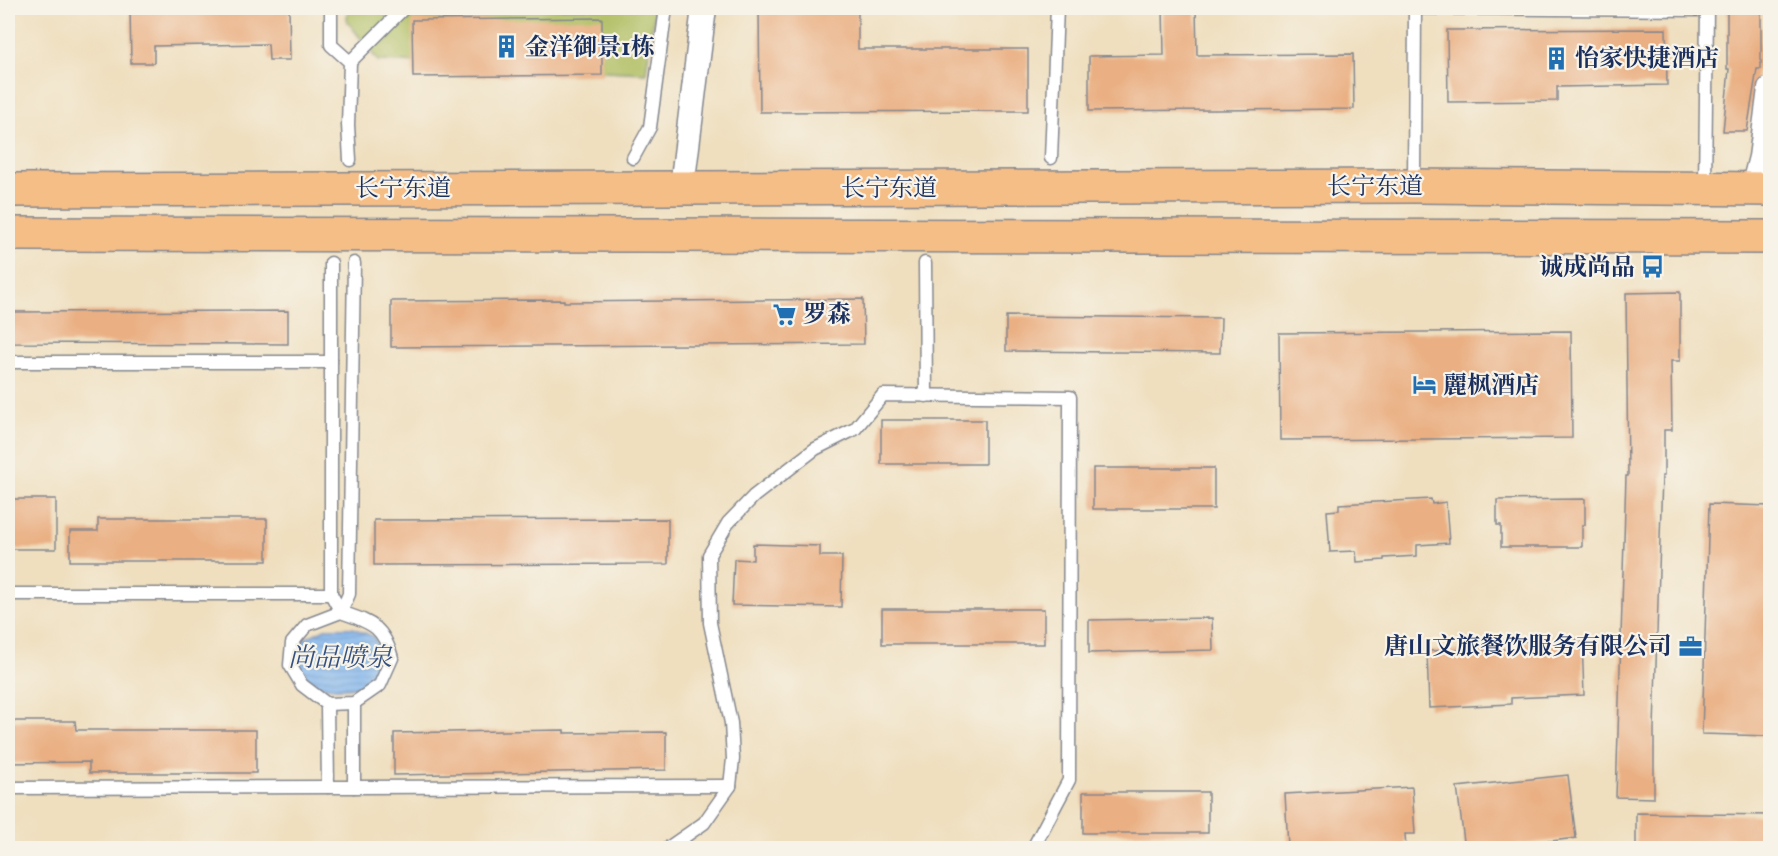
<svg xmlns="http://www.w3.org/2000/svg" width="1778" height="856" font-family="Vollkorn,'Noto Serif SC',serif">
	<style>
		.garden { fill: #afbd60; stroke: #65765f; stroke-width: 1.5 }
		.water { fill: url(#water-rules); stroke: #4e72a6; stroke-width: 1.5 }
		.building { fill: #eab084 }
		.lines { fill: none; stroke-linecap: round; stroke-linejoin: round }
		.lane-casing { stroke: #85878e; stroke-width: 15 }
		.street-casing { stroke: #85878e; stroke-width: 27 }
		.primary-casing { stroke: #85878e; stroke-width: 36 }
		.lane { stroke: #fff; stroke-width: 12 }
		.street { stroke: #fff; stroke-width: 24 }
		.primary { stroke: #f6be87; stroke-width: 33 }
		.labels { text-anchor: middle; stroke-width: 4.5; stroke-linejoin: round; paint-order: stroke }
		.poi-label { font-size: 24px; font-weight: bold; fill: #1b2f5e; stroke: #f7f3e8; text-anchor: start }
		.street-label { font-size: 24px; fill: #1b2f5e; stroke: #f7f3e8 }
		.water-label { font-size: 26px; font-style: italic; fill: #345182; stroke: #f7f3e8 }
	</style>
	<defs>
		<pattern id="water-rules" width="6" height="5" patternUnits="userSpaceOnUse" patternTransform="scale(1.5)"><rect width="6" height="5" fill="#81b6ef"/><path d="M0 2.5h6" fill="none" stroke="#6994c5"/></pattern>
	</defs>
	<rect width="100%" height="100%" fill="#f7f3e8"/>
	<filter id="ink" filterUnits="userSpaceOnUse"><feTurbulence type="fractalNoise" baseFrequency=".0167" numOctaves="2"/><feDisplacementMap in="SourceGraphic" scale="12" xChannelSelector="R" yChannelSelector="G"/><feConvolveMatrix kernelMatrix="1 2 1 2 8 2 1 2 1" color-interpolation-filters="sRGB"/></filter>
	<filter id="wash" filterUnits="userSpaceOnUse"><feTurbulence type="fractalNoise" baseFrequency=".008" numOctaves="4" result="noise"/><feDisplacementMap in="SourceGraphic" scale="24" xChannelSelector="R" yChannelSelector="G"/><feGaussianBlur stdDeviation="1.35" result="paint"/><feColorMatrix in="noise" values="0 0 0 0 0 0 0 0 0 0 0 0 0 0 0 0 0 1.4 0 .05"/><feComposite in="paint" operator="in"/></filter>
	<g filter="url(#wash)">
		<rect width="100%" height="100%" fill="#efdfbf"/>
		<polygon class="garden" points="348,8 655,8 646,73 378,61 347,21"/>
		<path class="water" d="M327,628H353L374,637C379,647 385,656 382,667C374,697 293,697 297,656C298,651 302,644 304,639Z"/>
		<g id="blocks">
			<g class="building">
				<polygon points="130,8 289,8 290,60 269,60 268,44 154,46 154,63 131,63"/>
				<polygon points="759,8 858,8 858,49 1028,49 1028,111 760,112"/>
				<polygon points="1163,8 1196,8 1197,55 1353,54 1354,109 1089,111 1089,56 1164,55"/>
				<polygon points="1727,8 1761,8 1761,69 1757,69 1747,131 1723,131 1729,69 1727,69"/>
				<polygon points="602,18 602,75 413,77 412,20"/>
				<polygon points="1666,29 1667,85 1557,87 1557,101 1448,102 1447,30"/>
				<polygon points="1680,292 1680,361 1671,361 1672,430 1664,430 1664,476 1662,476 1654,728 1654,798 1616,797 1626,476 1628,476 1626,293"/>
				<polygon points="863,299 864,344 391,347 391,301 564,300 564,302"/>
				<polygon points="288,311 288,344 8,343 8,312"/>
				<polygon points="1006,316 1221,318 1220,353 1006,351"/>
				<polygon points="1571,331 1572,438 1280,440 1279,333"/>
				<rect x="881" y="420" width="104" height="44"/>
				<rect x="1093" y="468" width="121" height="41"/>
				<rect x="8" y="499" width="48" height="50"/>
				<polygon points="1431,499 1432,504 1446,502 1449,543 1417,545 1417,556 1384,558 1384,560 1357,562 1356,551 1330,552 1327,511 1339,510 1339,504"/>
				<polygon points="1585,499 1585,525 1582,525 1582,547 1501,547 1501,525 1497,525 1497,500"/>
				<polygon points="1709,504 1770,506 1770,736 1702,734"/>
				<polygon points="98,519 267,519 267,561 70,561 70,531 98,531"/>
				<polygon points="668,519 668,564 374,565 374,520"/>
				<polygon points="753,544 820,546 820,556 842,556 841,607 732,605 734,559 753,560"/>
				<rect x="882" y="609" width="162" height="35"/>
				<polygon points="1212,618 1213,650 1089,653 1089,620"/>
				<polygon points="1582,639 1584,695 1511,698 1511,704 1429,708 1427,651 1507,649 1507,642"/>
				<polygon points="8,721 75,721 76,730 256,730 256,773 89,773 89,762 8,763"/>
				<polygon points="564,730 564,733 666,732 666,770 394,775 394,733"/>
				<polygon points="1568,775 1576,838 1484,849 1465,849 1457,787"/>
				<polygon points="1412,787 1415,834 1405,834 1406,849 1302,849 1302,845 1288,846 1285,794"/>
				<rect x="1083" y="792" width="125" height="41"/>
				<polygon points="1636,813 1770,815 1770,849 1636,849"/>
			</g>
		</g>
	</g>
	<g filter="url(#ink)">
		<use href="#blocks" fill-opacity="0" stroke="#85878e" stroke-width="1.5"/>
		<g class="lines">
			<defs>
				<g id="lane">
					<polyline points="331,8 331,45 350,62 348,125 350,160"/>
					<polyline points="1415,8 1707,10"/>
					<polyline points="350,62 404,8"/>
					<polyline points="633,158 650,127 666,8"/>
					<polyline points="1051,158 1057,8"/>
					<polyline points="1414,186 1415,8"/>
					<polyline points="1705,188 1707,8"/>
					<polyline points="925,263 926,396"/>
					<polyline points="8,362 331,362"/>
					<polyline points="8,594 331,594 331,263"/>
					<polyline points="331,594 341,612 349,594 354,263"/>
					<path d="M341,612C371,623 383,625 392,658L380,685L354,703L327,704L302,685L290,665L292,643L307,625Z"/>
					<polyline points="327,704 328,787 354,787 354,703"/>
					<polyline points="354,787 730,786"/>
					<polyline points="8,788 328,787"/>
					<polyline points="668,848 704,823 730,786 733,759 731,723 710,623 709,555 728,523 754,496 815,449 855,429 883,395 1070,397 1069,780 1033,848"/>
				</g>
				<g id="street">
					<polyline points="682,187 704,8"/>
					<polyline points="1753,188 1761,157 1770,89"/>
				</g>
				<g id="primary">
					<polyline points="8,190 1414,186 1770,189"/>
					<polyline points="8,234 1770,237"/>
				</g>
			</defs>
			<use href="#lane" class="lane-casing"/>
			<use href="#street" class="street-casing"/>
			<use href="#primary" class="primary-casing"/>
			<use href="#lane" class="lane"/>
			<use href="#street" class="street"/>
			<use href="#primary" class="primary"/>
		</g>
	</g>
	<defs>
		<symbol id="building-bare" viewBox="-9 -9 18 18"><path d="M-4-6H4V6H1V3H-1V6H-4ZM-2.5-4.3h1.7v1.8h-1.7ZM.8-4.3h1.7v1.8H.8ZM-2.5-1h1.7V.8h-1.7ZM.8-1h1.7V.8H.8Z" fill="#1f6fb2" stroke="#f7f3e8" stroke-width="2.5" paint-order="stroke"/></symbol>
		<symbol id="bus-bare" viewBox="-9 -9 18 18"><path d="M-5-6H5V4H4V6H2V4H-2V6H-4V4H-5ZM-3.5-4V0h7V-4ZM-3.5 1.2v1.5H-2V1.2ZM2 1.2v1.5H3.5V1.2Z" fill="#1f6fb2" stroke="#f7f3e8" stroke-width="2.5" paint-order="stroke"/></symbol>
		<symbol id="supermarket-bare" viewBox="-9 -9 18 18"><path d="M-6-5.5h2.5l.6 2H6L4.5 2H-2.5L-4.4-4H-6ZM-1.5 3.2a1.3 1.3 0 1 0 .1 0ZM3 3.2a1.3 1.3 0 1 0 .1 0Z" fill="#1f6fb2" stroke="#f7f3e8" stroke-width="2.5" paint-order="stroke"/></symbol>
		<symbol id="hotel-bare" viewBox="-9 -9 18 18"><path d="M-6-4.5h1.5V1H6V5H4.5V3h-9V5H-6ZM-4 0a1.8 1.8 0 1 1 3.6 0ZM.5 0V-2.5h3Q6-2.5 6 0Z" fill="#1f6fb2" stroke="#f7f3e8" stroke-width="2.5" paint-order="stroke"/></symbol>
		<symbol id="office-bare" viewBox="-9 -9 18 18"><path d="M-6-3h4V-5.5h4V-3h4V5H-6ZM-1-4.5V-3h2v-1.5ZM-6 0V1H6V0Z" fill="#1f6fb2" stroke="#f7f3e8" stroke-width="2.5" paint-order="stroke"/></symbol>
	</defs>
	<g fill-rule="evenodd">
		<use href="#building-bare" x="490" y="30" width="33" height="33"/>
		<use href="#building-bare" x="1540" y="42" width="33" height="33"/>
		<use href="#bus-bare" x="1636" y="250" width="33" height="33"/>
		<use href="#supermarket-bare" x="768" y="298" width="33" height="33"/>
		<use href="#hotel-bare" x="1408" y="368" width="33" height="33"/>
		<use href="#office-bare" x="1674" y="630" width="33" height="33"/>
	</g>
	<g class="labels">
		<g class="poi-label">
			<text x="525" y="55">金洋御景1栋</text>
			<text x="1575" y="66">怡家快捷酒店</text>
			<text x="1635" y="275" text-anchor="end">诚成尚品</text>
			<text x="803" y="322">罗森</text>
			<text x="1443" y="393">麗枫酒店</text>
			<text x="1672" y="654" text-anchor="end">唐山文旅餐饮服务有限公司</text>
		</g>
		<g class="street-label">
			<text x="1375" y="194">长宁东道</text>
			<text x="403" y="196">长宁东道</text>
			<text x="889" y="196">长宁东道</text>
		</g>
		<g class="water-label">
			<text x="340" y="666">尚品喷泉</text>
		</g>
	</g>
	<rect width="1778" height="856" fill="none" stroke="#f7f3e8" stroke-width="30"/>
</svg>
